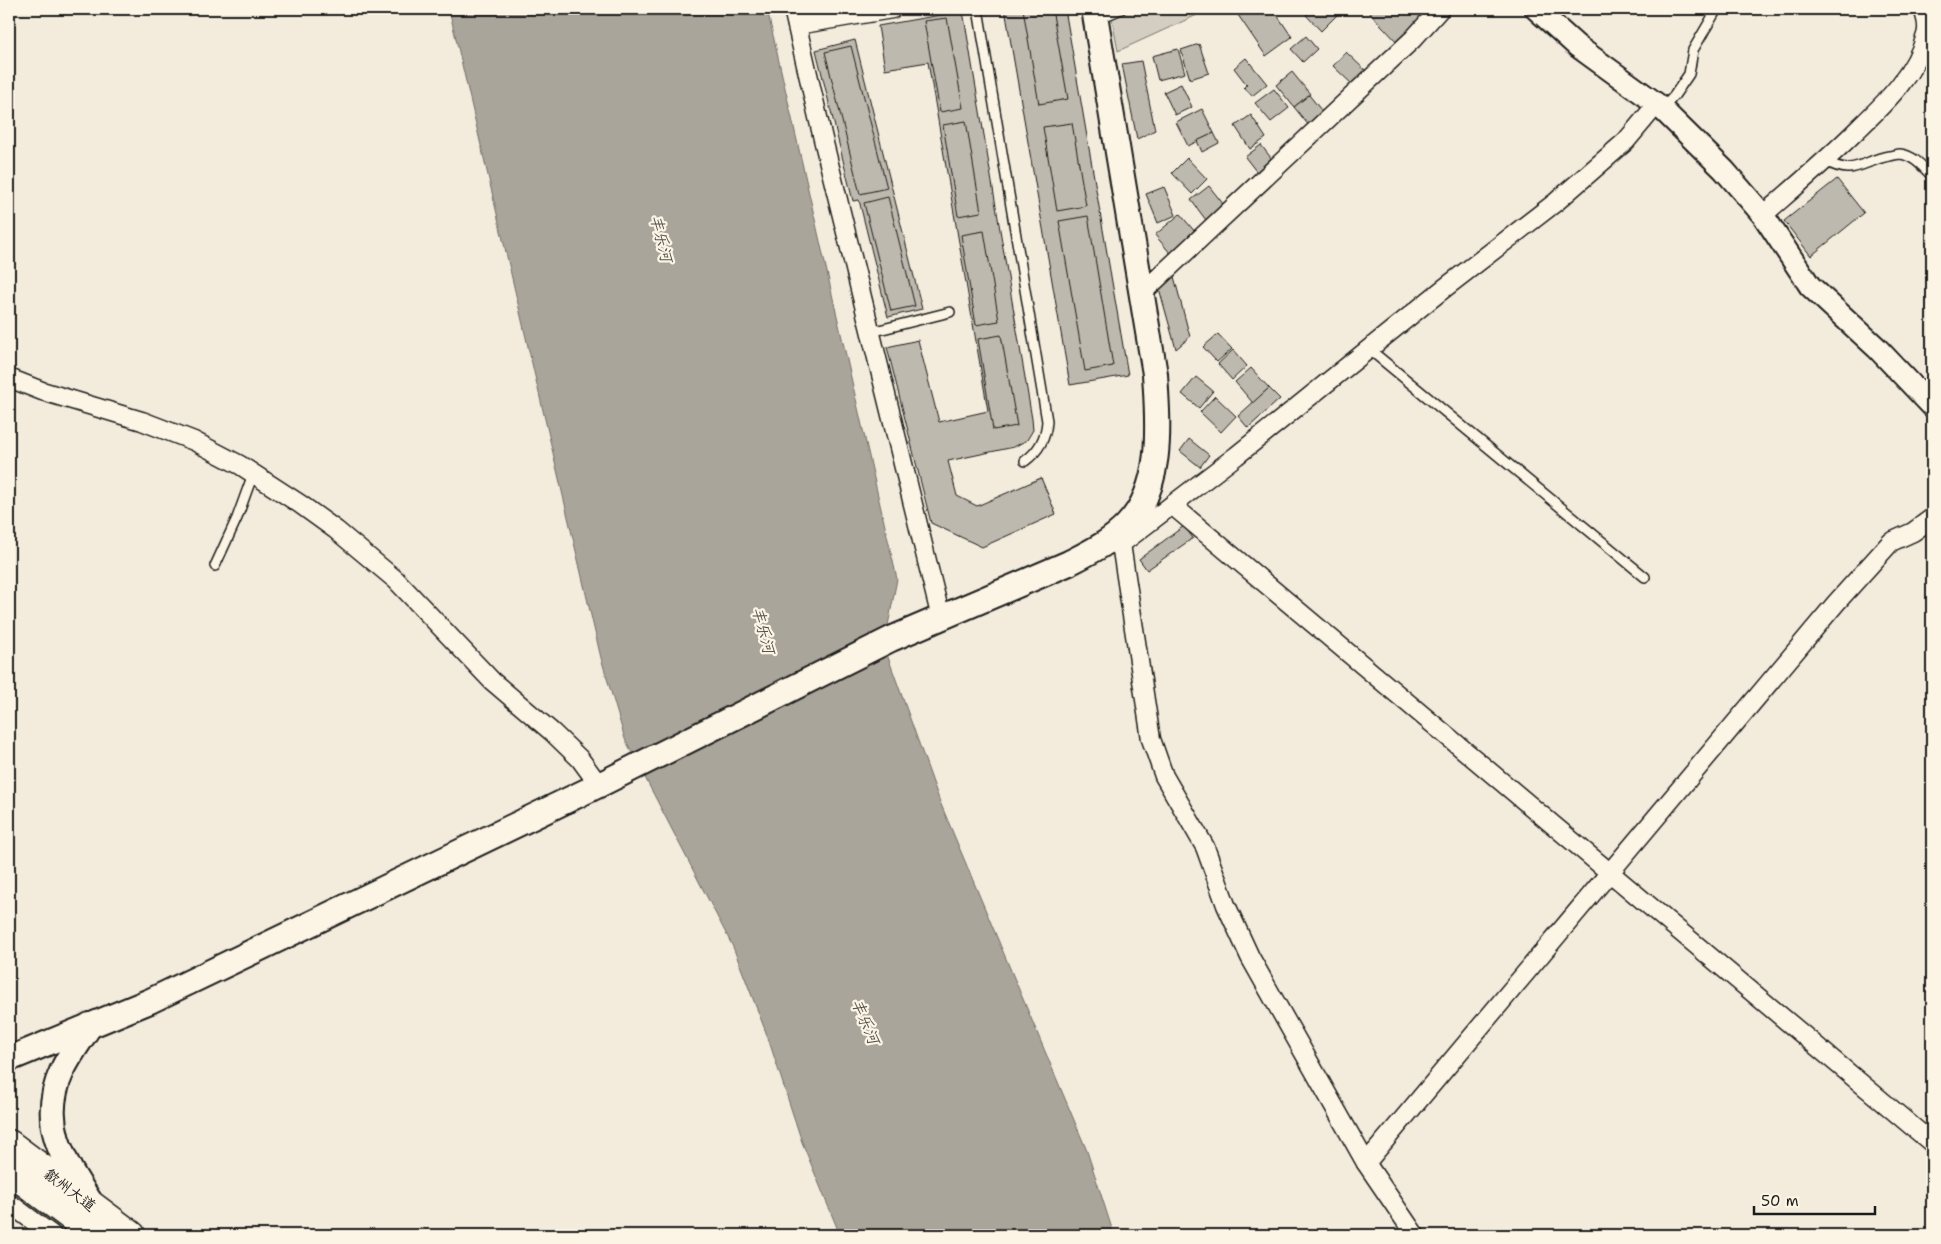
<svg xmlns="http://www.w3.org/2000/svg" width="1941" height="1244" font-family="'Shantell Sans','LXGW WenKai TC',sans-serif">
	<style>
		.built { fill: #e3ddcf }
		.green { fill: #d3cec1; stroke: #78756e }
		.water { fill: #aaa59b; stroke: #716e68 }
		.building { fill: #beb9ae; stroke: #1c1c1c }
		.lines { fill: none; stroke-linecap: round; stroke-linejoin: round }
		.service-casing { stroke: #1c1c1c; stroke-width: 12 }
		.minor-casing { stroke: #1c1c1c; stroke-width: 21 }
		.tertiary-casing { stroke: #1c1c1c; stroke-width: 25 }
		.secondary-casing { stroke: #1c1c1c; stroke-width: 28 }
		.trunk-casing { stroke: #1c1c1c; stroke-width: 31 }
		.service { stroke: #fcf5e5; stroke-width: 9 }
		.minor { stroke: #fcf5e5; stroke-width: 18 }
		.tertiary { stroke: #fcf5e5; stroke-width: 21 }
		.secondary { stroke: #fcf5e5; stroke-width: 24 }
		.trunk { stroke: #fcf5e5; stroke-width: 28 }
		.labels { text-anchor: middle; stroke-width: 4.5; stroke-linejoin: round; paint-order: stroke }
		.street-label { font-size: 15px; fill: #1c1c1c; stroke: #fcf5e5 }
		.water-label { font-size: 16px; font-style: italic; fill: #55534f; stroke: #fcf5e5 }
	</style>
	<rect width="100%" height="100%" fill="#f3ecdd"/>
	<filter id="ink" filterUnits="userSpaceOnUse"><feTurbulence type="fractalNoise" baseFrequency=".02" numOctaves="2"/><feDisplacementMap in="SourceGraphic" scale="10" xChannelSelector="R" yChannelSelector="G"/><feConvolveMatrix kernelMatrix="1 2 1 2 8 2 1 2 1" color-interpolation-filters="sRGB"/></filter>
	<g filter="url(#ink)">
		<polygon class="built" points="9,1221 28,1235 9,1235"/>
		<polygon class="green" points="1110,9 1210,9 1118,51"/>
		<polygon class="water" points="449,9 767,9 897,579 884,646 940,802 1087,1151 1114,1235 840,1235 802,1142 767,1035 733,947 625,739 601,658"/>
		<g class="building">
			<polygon points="1005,9 1065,9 1128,375 1070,385"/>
			<polygon points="1023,9 1052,9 1068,99 1039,104"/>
			<polygon points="1246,9 1273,9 1292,37 1266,56 1238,15"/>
			<polygon points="1312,9 1343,9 1321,31 1306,15"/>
			<polygon points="1368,9 1414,9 1424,20 1399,44 1367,10"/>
			<polygon points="963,11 1032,419 1033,430 1027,440 1014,447 948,461 957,496 977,506 1041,478 1056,514 982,547 931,523 887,347 918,340 939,422 988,411 928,62 885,69 878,26"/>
			<polygon points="947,18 963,108 940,112 924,21"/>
			<polygon points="1306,36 1317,49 1303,62 1291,49"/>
			<polygon points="855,40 922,309 888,317 859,200 853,201 816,50"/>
			<polygon points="1199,44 1209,73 1190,79 1181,50"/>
			<polygon points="851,46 887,188 860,194 825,52"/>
			<polygon points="1178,49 1185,73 1158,80 1152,56"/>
			<polygon points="1346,52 1368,73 1355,87 1333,66"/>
			<polygon points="1246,58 1267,84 1252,96 1244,87 1247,85 1234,68"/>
			<polygon points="1141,61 1155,130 1137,139 1122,64"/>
			<polygon points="1292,72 1310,94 1294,107 1276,85"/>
			<polygon points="1181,84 1192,107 1175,115 1164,92"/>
			<polygon points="1274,89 1289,108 1271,122 1255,103"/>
			<polygon points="1309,95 1325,115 1310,127 1294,107"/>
			<polygon points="1202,109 1214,133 1188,146 1176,122"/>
			<polygon points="1251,115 1266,138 1250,149 1235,126"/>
			<polygon points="966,121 981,212 958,216 943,125"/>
			<polygon points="1072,123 1086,206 1057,211 1043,127"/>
			<polygon points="1214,133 1219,143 1202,152 1197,141"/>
			<polygon points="1261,145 1275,163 1259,175 1245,157"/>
			<polygon points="1187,158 1207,179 1192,194 1172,173"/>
			<polygon points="1837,179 1864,213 1811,256 1784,221"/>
			<polygon points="1209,186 1224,205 1206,220 1191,200"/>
			<polygon points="1164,187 1176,215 1158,223 1146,194"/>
			<polygon points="888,197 915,306 891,311 864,203"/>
			<polygon points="1180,214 1196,233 1171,254 1155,235"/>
			<polygon points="1088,216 1113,366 1085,371 1059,221"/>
			<polygon points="984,231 999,321 976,325 961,235"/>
			<polygon points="1172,269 1190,337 1176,349 1157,281"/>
			<polygon points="1218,334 1232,349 1217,362 1203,347"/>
			<polygon points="1001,335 1017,426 993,430 978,339"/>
			<polygon points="1233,350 1247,366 1232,380 1218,364"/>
			<polygon points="1251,368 1269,388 1253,403 1235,382"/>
			<polygon points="1196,377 1213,391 1199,408 1182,394"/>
			<polygon points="1269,388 1280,399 1248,428 1238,416"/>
			<polygon points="1215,396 1236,416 1221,432 1200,412"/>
			<polygon points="1189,439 1209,455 1200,467 1180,451"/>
			<polygon points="1184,526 1193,538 1147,570 1139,559"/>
		</g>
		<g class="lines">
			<defs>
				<g id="service">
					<path d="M978,9L1047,421C1046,438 1039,451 1025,461"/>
					<polyline points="1098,19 1121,9"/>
					<polyline points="1662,109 1674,96 1689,74 1693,50 1717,9"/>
					<path d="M1826,161C1853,177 1862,161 1889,156C1892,156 1897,154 1900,154C1913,155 1923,167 1932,176"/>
					<polyline points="871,332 950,312"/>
					<polyline points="1369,349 1645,577"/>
					<polyline points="215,566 237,518 253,474"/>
				</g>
				<g id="minor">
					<polyline points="793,9 823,139 941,618"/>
					<polyline points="797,25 892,9"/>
					<path d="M1763,215C1795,187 1827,160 1857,130C1885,103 1916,74 1926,35C1929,26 1926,17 1923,9"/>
					<polyline points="1143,292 1413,39 1440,9"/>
					<polyline points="9,378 42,391 142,421 194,441 240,465 300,504 336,530 396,580 492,681 552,732 580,759 599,785"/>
					<polyline points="1172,505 1932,1143"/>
					<polyline points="1121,544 1151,739 1164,776 1205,847 1226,905 1250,957 1366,1163 1415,1235"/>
					<polyline points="1117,545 1121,544 1236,456 1442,290 1556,202 1626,141 1657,104"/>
					<polyline points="1366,1163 1836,603 1891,542 1913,532 1932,518"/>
					<polyline points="9,1203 52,1235"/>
				</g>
				<polyline id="tertiary" points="1536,9 1577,46 1657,104 1724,170 1763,215 1810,286 1877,348 1932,406"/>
				<g id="secondary">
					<path d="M9,1059L150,1001L599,785L891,639L1069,563C1090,552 1111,542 1127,525C1164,487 1158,423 1155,374L1094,9"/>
					<path d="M89,1200C62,1159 39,1121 62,1071C69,1055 81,1040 90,1025"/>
				</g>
				<g id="trunk">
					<polyline points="9,1144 131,1235"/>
					<polyline points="9,1170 96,1235"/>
				</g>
			</defs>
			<use href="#service" class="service-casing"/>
			<use href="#minor" class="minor-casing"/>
			<use href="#tertiary" class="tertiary-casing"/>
			<use href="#secondary" class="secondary-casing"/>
			<use href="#trunk" class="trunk-casing"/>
			<use href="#service" class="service"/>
			<use href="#minor" class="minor"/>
			<use href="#tertiary" class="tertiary"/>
			<use href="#secondary" class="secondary"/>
			<use href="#trunk" class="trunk"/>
		</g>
	</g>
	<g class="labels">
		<g class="street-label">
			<text transform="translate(70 1190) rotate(37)" y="5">歙州大道</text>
		</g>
		<g class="water-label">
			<text transform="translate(662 238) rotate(76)" y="6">丰乐河</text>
			<text transform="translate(764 630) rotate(75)" y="6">丰乐河</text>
			<text transform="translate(866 1021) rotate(67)" y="6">丰乐河</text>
		</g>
	</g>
	<rect width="1941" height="1244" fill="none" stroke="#fcf5e5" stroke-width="30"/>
	<rect x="15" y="15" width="1911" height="1214" fill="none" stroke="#1c1c1c" stroke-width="2" filter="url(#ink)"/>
	<path d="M1754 1206v8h121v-8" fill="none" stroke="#1c1c1c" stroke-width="2.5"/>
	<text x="1761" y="1206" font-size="15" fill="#1c1c1c" stroke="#fcf5e5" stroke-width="4" paint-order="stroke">50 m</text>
</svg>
